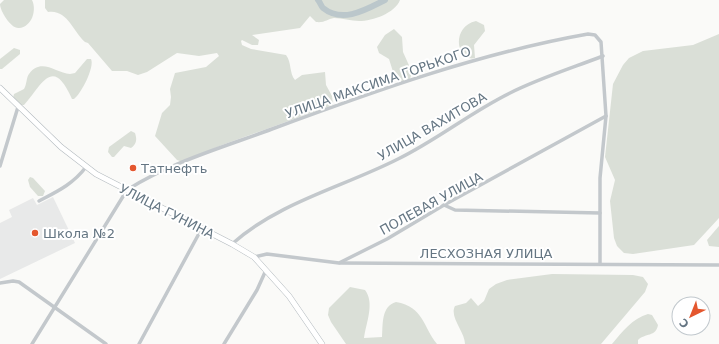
<svg xmlns="http://www.w3.org/2000/svg" width="719" height="344" font-family="'DejaVu Sans',sans-serif">
	<style>
		.built { fill: #e8e9e9 }
		.green { fill: #dadfd7 }
		.lines { fill: none; stroke-linecap: round; stroke-linejoin: round }
		.river { stroke: #bbc7cb; stroke-width: 6 }
		.secondary-casing { stroke: #b3babf; stroke-width: 6 }
		.minor { stroke: #c3c8cc; stroke-width: 3.5 }
		.secondary { stroke: #fff; stroke-width: 5 }
		.poi-dot { fill: #e4572e; stroke: #fff; stroke-width: 1.5 }
		.labels { text-anchor: middle; stroke-width: 4; stroke-linejoin: round; paint-order: stroke }
		.street-label { font-size: 13px; fill: #657683; stroke: #fff }
		.poi-label { font-size: 13px; fill: #657683; stroke: #fff; text-anchor: start }
	</style>
	<rect width="100%" height="100%" fill="#fafaf8"/>
	<polygon class="built" points="53,197 75,243 0,279 0,223 12,217 9,210 33,198 37,205"/>
	<g class="green">
		<path d="M4,0H32C37,10 32,27 19,28C11,29 0,11 0,4Z"/>
		<path d="M45,0H400C395,13 373,21 359,21C351,21 342,18 334,18C327,19 325,23 316,22L310,16L300,28L252,35L259,40L258,45H252L242,40L241,41L242,45L251,49L286,55C292,63 289,73 295,80L302,75L325,72L326,85L332,96L333,105L222,145L183,162L177,160L155,136L162,113L170,105L171,97L170,89L175,73L206,67L219,56L217,53L199,56L177,53L147,72L138,75L127,71H112L88,43L85,42C73,31 67,9 48,12L45,8Z"/>
		<path d="M476,21L484,25L485,31L474,45L475,58C457,63 450,27 476,21Z"/>
		<polygon points="394,29 402,37 403,52 412,72 410,79 401,82 395,78 389,59 379,53 377,47 385,35"/>
		<polygon points="719,34 719,218 694,245 633,254 624,253 617,246 614,238 610,201 615,180 605,157 613,84 623,65 629,58 643,51 693,45"/>
		<polygon points="14,48 20,50 20,54 2,69 0,69 0,59"/>
		<path d="M87,59H91C95,67 81,94 74,99H72C53,56 43,83 24,105H20L13,98L14,94L24,89C27,84 26,78 29,74C41,57 56,73 70,74L75,73Z"/>
		<path d="M131,131L135,133C137,139 137,144 131,148L124,146L114,157H112L108,152L109,147Z"/>
		<polygon points="30,177 33,178 45,191 43,196 38,196 30,187 28,180"/>
		<polygon points="719,226 719,247 709,246 707,240"/>
		<path d="M552,274L633,275L643,277L648,284L645,292L601,344H465C465,332 449,317 455,306L466,303L471,298L478,306L484,301L489,289L496,284L507,280Z"/>
		<path d="M350,287L365,290C375,303 366,323 364,338L382,337C383,325 381,306 396,302C424,307 423,327 437,344H346L331,322L328,315L329,308Z"/>
		<path d="M648,314L652,315L658,325C656,337 645,333 638,340V344H612C622,332 633,318 648,314Z"/>
	</g>
	<g class="lines">
		<path class="river" d="M318,0C320,2 321,6 323,8C343,24 367,9 385,0"/>
		<defs>
			<polyline id="secondary" points="0,88 61,147 96,174 232,244 254,257 289,296 322,344"/>
		</defs>
		<use href="#secondary" class="secondary-casing"/>
		<g class="minor">
			<polyline points="0,166 18,107"/>
			<path d="M39,201C58,191 73,184 86,167"/>
			<polyline points="444,205 455,210 600,213"/>
			<path d="M232,244C279,202 343,187 398,159C437,140 471,112 510,93C540,78 572,68 603,56"/>
			<polyline points="254,257 267,254 339,263 387,239 444,205 606,116"/>
			<polyline points="340,263 719,265"/>
			<polyline points="0,283 13,281 19,282 106,344"/>
			<path d="M32,344L127,190C171,162 224,147 272,129C375,91 480,53 588,34L595,35L601,42L606,116L600,178V264"/>
			<polyline points="139,344 202,228"/>
			<polyline points="224,344 257,290 266,270"/>
		</g>
		<use href="#secondary" class="secondary"/>
	</g>
	<g class="poi-dot">
		<circle cx="133" cy="168" r="4"/>
		<circle cx="35" cy="233" r="4"/>
	</g>
	<g class="labels">
		<g class="street-label">
			<text transform="translate(378 82) rotate(-19)" y="5">УЛИЦА МАКСИМА ГОРЬКОГО</text>
			<text transform="translate(432 126) rotate(-30)" y="5">УЛИЦА ВАХИТОВА</text>
			<text transform="translate(431 203) rotate(-29)" y="5">ПОЛЕВАЯ УЛИЦА</text>
			<text transform="translate(167 211) rotate(27)" y="5">УЛИЦА ГУНИНА</text>
			<text x="486" y="258">ЛЕСХОЗНАЯ УЛИЦА</text>
		</g>
		<g class="poi-label">
			<text x="141" y="173">Татнефть</text>
			<text x="43" y="238">Школа №2</text>
		</g>
	</g>
	<g transform="translate(691 316) rotate(223)"><circle r="19" fill="#ffffff" stroke="#c1c8cd"/>
	<path d="M0-3L7 15L0 10L-7 15Z" fill="#e4572e"/>
	<text y="-6" font-size="11" font-weight="bold" text-anchor="middle" fill="#657683">С</text>
	</g>
</svg>
